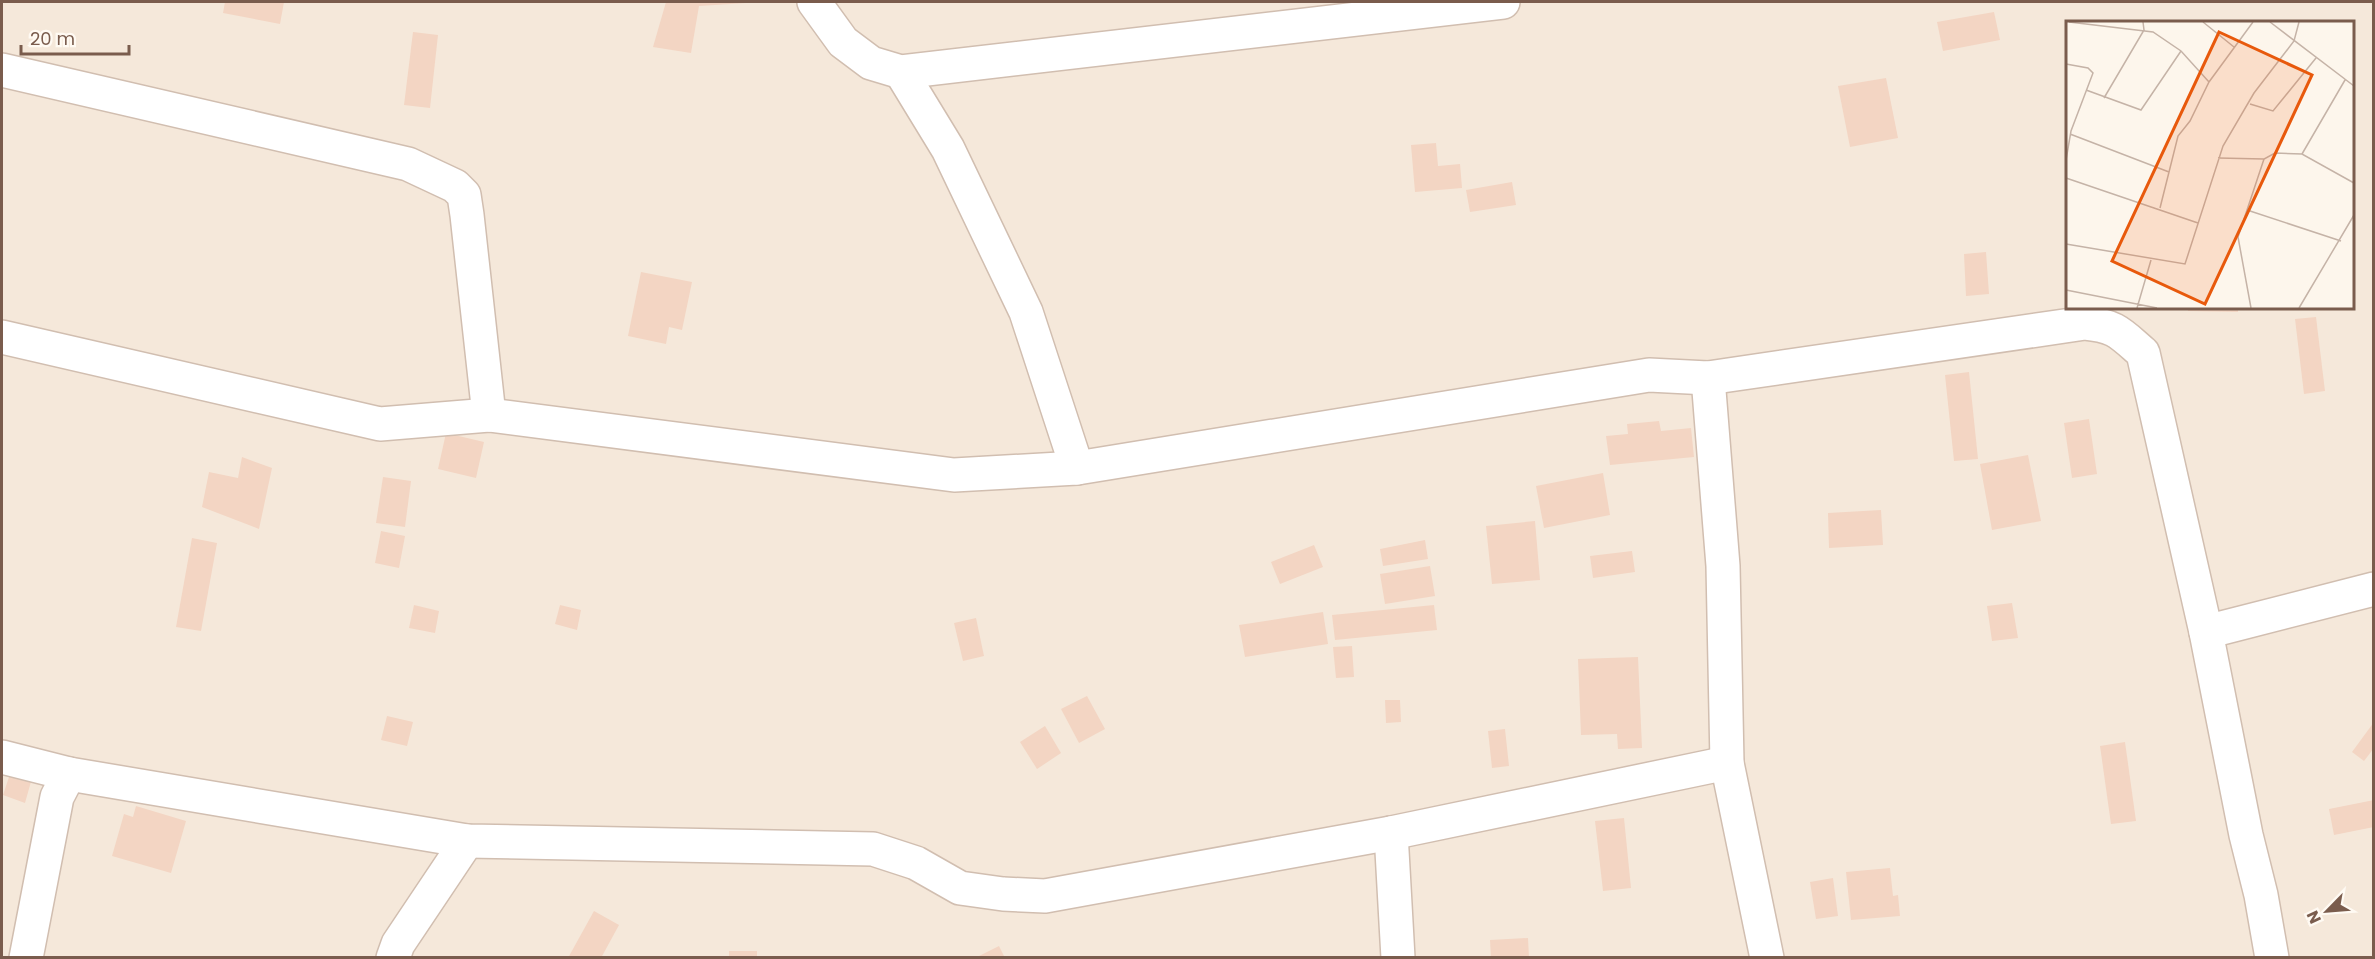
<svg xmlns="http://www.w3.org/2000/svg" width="2375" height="959" font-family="Poppins,sans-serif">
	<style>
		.residential { fill: #f5e8da; fill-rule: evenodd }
		.building { fill: #f3d5c3 }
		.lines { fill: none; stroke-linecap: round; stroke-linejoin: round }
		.minor-casing { stroke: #d1beb0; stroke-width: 36 }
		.minor { stroke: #fff; stroke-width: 33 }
		.inset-road { fill: none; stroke: #c5b3a7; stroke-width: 1.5 }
		.view { fill: #e8590c; fill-opacity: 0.15; stroke: #e8590c; stroke-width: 3 }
		.inset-edge { fill: none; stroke: #7a5c4d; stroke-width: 3 }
	</style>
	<rect width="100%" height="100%" fill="#fdf6ec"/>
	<path class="residential" d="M2,2H2373V957H2ZM2068,22H2352V308H2068Z"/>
	<g class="building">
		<polygon points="225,2 284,2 280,24 223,13"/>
		<polygon points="666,2 746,2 746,3 699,6 691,53 653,47"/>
		<polygon points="1994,12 2000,40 1943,51 1937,22"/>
		<polygon points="413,32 438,35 430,108 404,105"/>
		<polygon points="1886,78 1898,138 1850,147 1838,86"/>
		<polygon points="1436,143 1438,166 1460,164 1462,188 1415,192 1411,145"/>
		<polygon points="1512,182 1516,205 1470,212 1466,190"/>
		<polygon points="1986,252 1989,294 1966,296 1964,254"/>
		<polygon points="641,272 692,282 682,330 669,327 666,344 628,336"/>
		<polygon points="2188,308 2238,308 2238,312 2188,311"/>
		<polygon points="2316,317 2325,391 2304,394 2295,319"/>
		<polygon points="1969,372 1978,459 1954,461 1945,375"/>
		<polygon points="2089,419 2097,474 2072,478 2064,423"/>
		<polygon points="1659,421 1661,431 1691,428 1694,457 1610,465 1606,436 1628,434 1627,424"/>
		<polygon points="446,433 484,442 476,478 438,469"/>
		<polygon points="2028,455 2041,521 1992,530 1980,464"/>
		<polygon points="242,457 272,468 259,529 202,507 209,472 238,478"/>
		<polygon points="1603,473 1610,515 1544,528 1536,486"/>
		<polygon points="383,477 411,481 405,527 376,523"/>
		<polygon points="1881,510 1883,545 1829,548 1828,513"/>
		<polygon points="1535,521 1540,580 1492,584 1486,526"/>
		<polygon points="381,531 405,536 399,568 375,563"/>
		<polygon points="192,538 217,543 201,631 176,627"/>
		<polygon points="1425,540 1428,559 1383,566 1380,549"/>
		<polygon points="1314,545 1323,567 1280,584 1271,562"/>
		<polygon points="1632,551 1635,572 1593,578 1590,556"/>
		<polygon points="1430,566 1435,596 1385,604 1380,574"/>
		<polygon points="2012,603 2018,638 1992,641 1987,606"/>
		<polygon points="414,605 439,611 435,633 409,628"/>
		<polygon points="560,605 581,610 577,630 555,624"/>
		<polygon points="1434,605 1437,630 1335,640 1332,615"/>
		<polygon points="1323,612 1328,644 1245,657 1239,625"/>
		<polygon points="976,618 984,656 963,661 954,623"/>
		<polygon points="1352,646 1354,677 1336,678 1333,647"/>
		<polygon points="1638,657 1642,748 1618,749 1617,734 1581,735 1578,659"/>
		<polygon points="1087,696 1105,729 1079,743 1061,709"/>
		<polygon points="1385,700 1400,700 1401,722 1386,723"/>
		<polygon points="387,716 413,722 407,746 381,740"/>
		<polygon points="2374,722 2374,748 2364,761 2352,752"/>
		<polygon points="1045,726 1061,753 1037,769 1020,742"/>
		<polygon points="1505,729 1509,766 1492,768 1488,731"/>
		<polygon points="2125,742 2136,821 2111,824 2100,746"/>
		<polygon points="11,771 32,778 25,803 3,795"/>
		<polygon points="2374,800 2374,827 2334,835 2329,809"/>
		<polygon points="136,806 186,821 171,873 112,856 124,814 133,817"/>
		<polygon points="1624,818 1631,888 1603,891 1595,821"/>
		<polygon points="1890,868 1893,896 1898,895 1900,916 1851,920 1846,872"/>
		<polygon points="1833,878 1838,916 1816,919 1810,882"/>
		<polygon points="594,911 619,925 601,958 568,958"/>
		<polygon points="1528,938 1529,958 1491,958 1490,940"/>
		<polygon points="999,946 1005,958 975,958"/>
		<rect x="729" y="951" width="28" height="7"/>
	</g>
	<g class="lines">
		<defs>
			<g id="minor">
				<polyline points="814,2 843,42 871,63 901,72 1503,2"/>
				<polyline points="2,70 408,164 455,186 464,195 467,215 489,415"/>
				<polyline points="901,72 948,149 1026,312 1077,468"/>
				<path d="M2,337L380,424L489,415L954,475L1077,468L1649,375L1708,378L2085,323C2116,326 2120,333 2143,353L2206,632L2246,835L2261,895L2272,958"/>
				<polyline points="1708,378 1723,566 1727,763 1767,958"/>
				<polyline points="2206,632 2374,589"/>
				<polyline points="2,757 69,774 467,841 873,849 916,863 960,888 1003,894 1045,896 1391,833 1727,763"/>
				<polyline points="1391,833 1398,958"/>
				<polyline points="26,958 57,797 69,774"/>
				<polyline points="393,958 398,944 467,841"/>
			</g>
		</defs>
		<use href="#minor" class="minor-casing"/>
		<use href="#minor" class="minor"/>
	</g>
	<g transform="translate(2066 21)">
		<rect width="288" height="288" fill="#fdf6ec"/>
		<path class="inset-road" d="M3,1L87,11L115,30L143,61M137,1L168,26M204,1L288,65M0,43L22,47L27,52L5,110L0,139M20,69L75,89L115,30M38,77L78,9L77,1M184,83L207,90L250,37M4,113L103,151M236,133L279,59M152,137L198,138M0,157L132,202M94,187L112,115L124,100L143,61L187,1M181,189L275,220M0,223L119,243L157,125L188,72L228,20L233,1M0,269L91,287M71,287L85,239M185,287L172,216L198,138L209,132L236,133L288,162M233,287L288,194"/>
		<path class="view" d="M153,11L246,54L139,283L46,240Z"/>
		<rect width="288" height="288" class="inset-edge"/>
	</g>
	<rect width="2375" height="959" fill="none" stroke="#7a5c4d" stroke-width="6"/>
	<g transform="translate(2327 911) rotate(245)" stroke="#fffaf3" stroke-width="4.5" paint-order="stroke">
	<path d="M0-4.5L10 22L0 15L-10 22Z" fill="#7a5c4d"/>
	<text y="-9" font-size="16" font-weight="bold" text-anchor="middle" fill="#7a5c4d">N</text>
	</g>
	<path d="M21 45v9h108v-9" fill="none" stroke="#7a5c4d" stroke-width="3"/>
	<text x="30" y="45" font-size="18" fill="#7a5c4d" stroke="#fffaf3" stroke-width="4.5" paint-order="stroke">20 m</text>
</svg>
